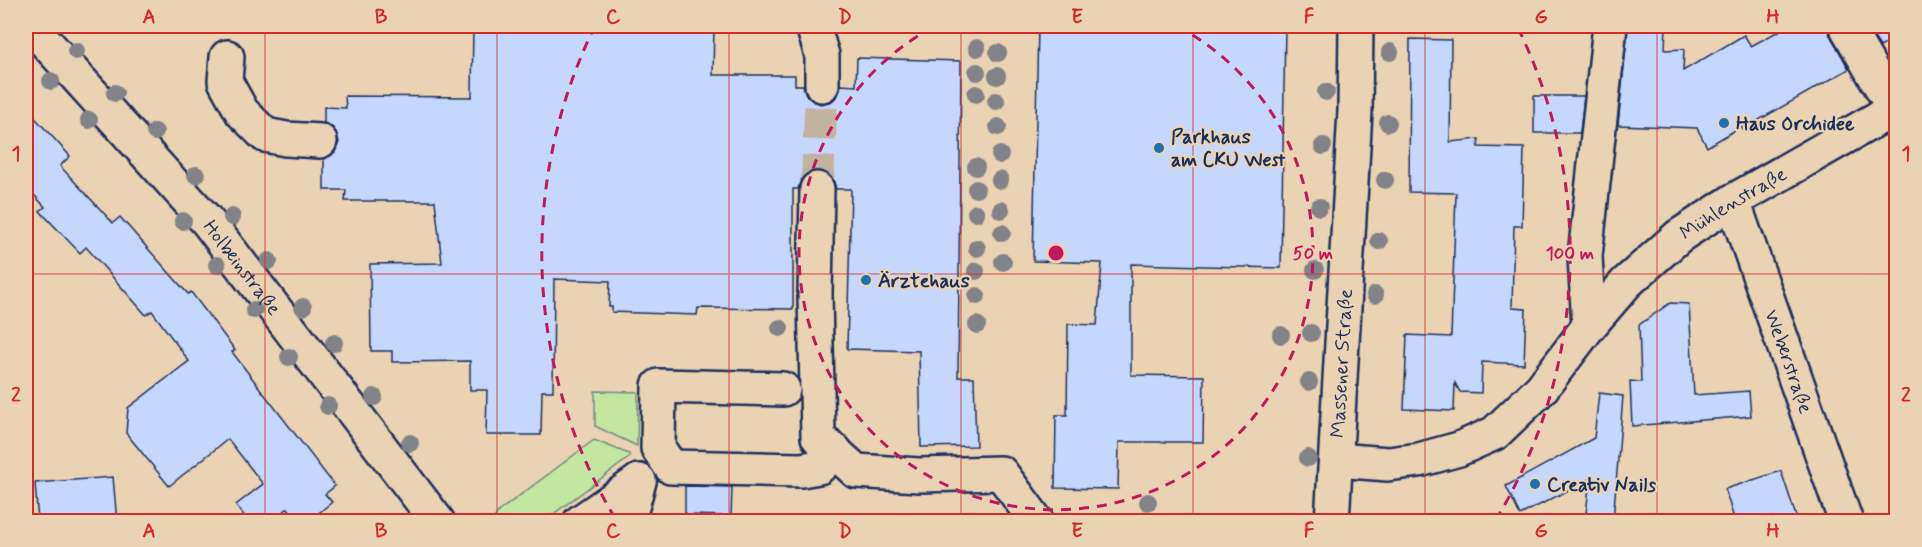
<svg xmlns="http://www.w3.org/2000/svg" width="1922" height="547" font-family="Mynerve,sans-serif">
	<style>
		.built { fill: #dfd4c9 }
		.green { fill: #c3e7a1; stroke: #6f8b80; stroke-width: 1.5 }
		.building { fill: #c6d7fd; stroke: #1b2f5e; stroke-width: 1.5 }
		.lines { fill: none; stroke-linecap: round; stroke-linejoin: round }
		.minor-tunnel { stroke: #c1b2a2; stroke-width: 33; stroke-dasharray: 33 16; stroke-linecap: butt }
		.minor-casing { stroke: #1b2f5e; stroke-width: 38 }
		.major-casing { stroke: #1b2f5e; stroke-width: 38 }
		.minor { stroke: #ead3b3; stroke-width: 33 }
		.major { stroke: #ead3b3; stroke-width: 33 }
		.tree { fill: #828388 }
		.grid { fill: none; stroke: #d62828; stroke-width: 1.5; stroke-opacity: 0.55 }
		.ring { fill: none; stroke: #c2185b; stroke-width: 3; stroke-dasharray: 10 8 }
		.poi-dot { fill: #1f6fb2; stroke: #ead3b3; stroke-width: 2 }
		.labels { text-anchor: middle; stroke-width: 4.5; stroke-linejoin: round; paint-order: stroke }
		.poi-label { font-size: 20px; font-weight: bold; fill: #1b2f5e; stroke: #ead3b3; text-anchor: start }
		.street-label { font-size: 20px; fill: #1b2f5e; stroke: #ead3b3 }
		.centre { fill: #c2185b; stroke: #ead3b3; stroke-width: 3 }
		.ring-label { font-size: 18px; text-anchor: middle; font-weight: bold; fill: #c2185b; stroke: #ead3b3; stroke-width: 4.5; stroke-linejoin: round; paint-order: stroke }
		.neatline { fill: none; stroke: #d62828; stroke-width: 2 }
		.grid-label { font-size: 20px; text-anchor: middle; font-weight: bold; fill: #d62828 }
	</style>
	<rect width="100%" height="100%" fill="#ead3b3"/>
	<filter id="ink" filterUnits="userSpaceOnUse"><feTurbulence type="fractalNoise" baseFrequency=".0167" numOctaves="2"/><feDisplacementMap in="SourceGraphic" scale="12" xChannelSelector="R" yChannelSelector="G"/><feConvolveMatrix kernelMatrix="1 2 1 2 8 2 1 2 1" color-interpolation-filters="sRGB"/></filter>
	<g filter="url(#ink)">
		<polygon class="built" points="665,517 801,521 664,521"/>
		<g class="green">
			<polygon points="595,391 638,392 637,446 595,426"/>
			<polygon points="594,440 629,454 630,457 544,521 492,521 499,511"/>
		</g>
		<g class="building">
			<polygon points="473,26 714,26 713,75 795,75 795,85 803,85 806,95 813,101 821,104 832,101 838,95 841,85 856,86 857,58 961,61 958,377 974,377 976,446 921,447 919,351 847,349 851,189 836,189 833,179 827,173 818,170 807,173 801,180 798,189 793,189 793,309 698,308 697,315 612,312 612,307 609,307 610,281 554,279 553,391 542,391 541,435 486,435 487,390 470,390 470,361 392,362 392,351 371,351 370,264 442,263 435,201 345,201 346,190 324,190 324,159 335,152 339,142 336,132 331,126 324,123 324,107 346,108 345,96 472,97"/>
			<polygon points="1038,26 1285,26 1281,268 1131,264 1131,375 1204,376 1203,442 1119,442 1118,489 1055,488 1056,415 1067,415 1068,324 1097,325 1102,263 1033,261"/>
			<polygon points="1628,26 1666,26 1665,50 1684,49 1683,71 1744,35 1751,46 1788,26 1827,26 1830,35 1849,69 1743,129 1742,126 1707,147 1697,128 1618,125"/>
			<polygon points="1867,26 1896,26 1896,38 1880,47"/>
			<polygon points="1410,39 1451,40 1450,142 1479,139 1478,147 1524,148 1522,226 1514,226 1512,308 1526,309 1524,364 1482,362 1481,393 1460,392 1455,383 1454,411 1404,409 1407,335 1451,337 1456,193 1409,192"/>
			<polygon points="1534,96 1584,96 1580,133 1534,133"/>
			<polygon points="26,108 70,156 60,166 113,223 120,217 188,294 191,292 235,350 232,352 335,486 325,494 332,502 308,522 298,522 288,508 270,522 249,522 236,505 263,484 228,439 169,486 126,433 128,408 189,361 152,311 146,315 86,247 80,253 40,211 45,207 26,186"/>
			<polygon points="1670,303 1689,304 1694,395 1749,391 1751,416 1632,426 1630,381 1641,382 1639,325"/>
			<polygon points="1599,393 1623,396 1613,522 1585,522 1590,479 1520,515 1506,486 1594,438"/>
			<polygon points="1781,471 1798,522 1735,522 1725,489"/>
			<polygon points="113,477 117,522 38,522 35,483"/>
			<polygon points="685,486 732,487 731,516 685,515"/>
		</g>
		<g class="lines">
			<polyline class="minor-tunnel" points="817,189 822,85"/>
			<defs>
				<g id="minor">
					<path id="s1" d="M31,26L208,222L438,522"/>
					<polyline points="813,26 822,55 822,85"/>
					<polyline points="1846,26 1894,109"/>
					<polyline points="227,57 225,81 242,112 265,135 286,139 320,141"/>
					<polyline points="817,189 815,295 818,437 856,471 919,475 1001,473 1037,522"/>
					<path id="s2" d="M1733,201L1846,522"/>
					<polyline points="1589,326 1585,256 1610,26"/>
					<polyline points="783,389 659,386 658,448 671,467 801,470 819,467 835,451"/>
					<path id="s3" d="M1336,460L1388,464L1419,460L1459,449L1495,433L1541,389L1589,326L1626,283L1679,236L1733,201L1896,108"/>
					<polyline points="580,522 639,481"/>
					<polyline points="628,522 639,481"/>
				</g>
				<g id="major">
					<path id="s4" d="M1332,522L1355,111L1356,26"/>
				</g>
			</defs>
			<use href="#minor" class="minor-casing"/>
			<use href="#major" class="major-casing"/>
			<use href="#minor" class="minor"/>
			<use href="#major" class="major"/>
		</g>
		<g class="tree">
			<circle cx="977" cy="48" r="9"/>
			<circle cx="76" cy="51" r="9"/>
			<circle cx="1390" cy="52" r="9"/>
			<circle cx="998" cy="53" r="9"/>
			<circle cx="977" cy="72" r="9"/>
			<circle cx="997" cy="76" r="9"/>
			<circle cx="51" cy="81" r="9"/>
			<circle cx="1326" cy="92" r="9"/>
			<circle cx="115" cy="93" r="9"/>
			<circle cx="976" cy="94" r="9"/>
			<circle cx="996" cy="101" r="9"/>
			<circle cx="89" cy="120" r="9"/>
			<circle cx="1388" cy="123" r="9"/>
			<circle cx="998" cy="127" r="9"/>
			<circle cx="155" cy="132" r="9"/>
			<circle cx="1323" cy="146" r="9"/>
			<circle cx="1000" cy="155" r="9"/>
			<circle cx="976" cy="167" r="9"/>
			<circle cx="196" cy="175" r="9"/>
			<circle cx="1000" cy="180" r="9"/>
			<circle cx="1385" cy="180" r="9"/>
			<circle cx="976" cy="189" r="9"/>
			<circle cx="1319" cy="207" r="9"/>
			<circle cx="1001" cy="210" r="9"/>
			<circle cx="976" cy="213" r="9"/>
			<circle cx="232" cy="217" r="9"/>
			<circle cx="183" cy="221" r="9"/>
			<circle cx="1002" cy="233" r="9"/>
			<circle cx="1379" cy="241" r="9"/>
			<circle cx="977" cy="248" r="9"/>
			<circle cx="269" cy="261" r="9"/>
			<circle cx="1003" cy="262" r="9"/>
			<circle cx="217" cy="265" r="9"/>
			<circle cx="1315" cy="270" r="9"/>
			<circle cx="976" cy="271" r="9"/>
			<circle cx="1375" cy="295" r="9"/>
			<circle cx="977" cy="296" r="9"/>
			<circle cx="303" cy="307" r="9"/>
			<circle cx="254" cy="310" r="9"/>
			<circle cx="977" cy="325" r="9"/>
			<circle cx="780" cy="328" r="9"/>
			<circle cx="1311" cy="333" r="9"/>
			<circle cx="1281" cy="335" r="9"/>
			<circle cx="334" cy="343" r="9"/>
			<circle cx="289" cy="357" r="9"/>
			<circle cx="1309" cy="382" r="9"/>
			<circle cx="374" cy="397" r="9"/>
			<circle cx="328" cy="406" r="9"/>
			<circle cx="410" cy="443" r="9"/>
			<circle cx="1308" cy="458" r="9"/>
			<circle cx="1148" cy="502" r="9"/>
		</g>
	</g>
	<path class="grid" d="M265,26V522M497,26V522M729,26V522M961,26V522M1193,26V522M1425,26V522M1657,26V522M26,274H1896"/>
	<g class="ring">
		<path d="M1177 26A257 257 0 1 1 935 26"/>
		<path d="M615 518A514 514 0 0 1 594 28M1518 28A514 514 0 0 1 1497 518"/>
	</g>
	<g class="poi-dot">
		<circle cx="1724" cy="123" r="6"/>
		<circle cx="1159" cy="148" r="6"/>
		<circle cx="866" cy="280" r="6"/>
		<circle cx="1535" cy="484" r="6"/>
	</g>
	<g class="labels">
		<g class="poi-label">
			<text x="1736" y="130">Haus Orchidee</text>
			<text x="1171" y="143">Parkhaus<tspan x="1171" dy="23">am CKU West</tspan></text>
			<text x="878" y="287">Ärztehaus</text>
			<text x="1547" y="491">Creativ Nails</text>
		</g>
		<g class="street-label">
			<text dy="7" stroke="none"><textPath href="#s3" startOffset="498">Mühlenstraße</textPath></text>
			<text dy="7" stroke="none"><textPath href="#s1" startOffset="321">Holbeinstraße</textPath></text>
			<text dy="7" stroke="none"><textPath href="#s2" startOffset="170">Weberstraße</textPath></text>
			<text dy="7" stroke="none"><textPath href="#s4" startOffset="159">Massener Straße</textPath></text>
		</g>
	</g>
	<circle cx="1056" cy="253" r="9" class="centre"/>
	<g class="ring-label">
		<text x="1313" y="259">50 m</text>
		<text x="1570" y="259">100 m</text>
	</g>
	<rect width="1922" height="547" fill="none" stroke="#ead3b3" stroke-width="66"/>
	<rect x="33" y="33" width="1856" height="481" class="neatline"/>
	<g class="grid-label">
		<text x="149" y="23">A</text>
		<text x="381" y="23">B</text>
		<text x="613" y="23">C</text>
		<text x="845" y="23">D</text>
		<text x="1077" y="23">E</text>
		<text x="1309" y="23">F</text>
		<text x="1541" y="23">G</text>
		<text x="1773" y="23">H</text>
		<text x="16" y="160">1</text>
		<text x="1906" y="160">1</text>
		<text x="16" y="401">2</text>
		<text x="1906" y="401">2</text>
		<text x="149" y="537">A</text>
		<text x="381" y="537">B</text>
		<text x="613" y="537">C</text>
		<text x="845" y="537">D</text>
		<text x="1077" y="537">E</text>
		<text x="1309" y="537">F</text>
		<text x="1541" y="537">G</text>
		<text x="1773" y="537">H</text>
	</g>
</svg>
